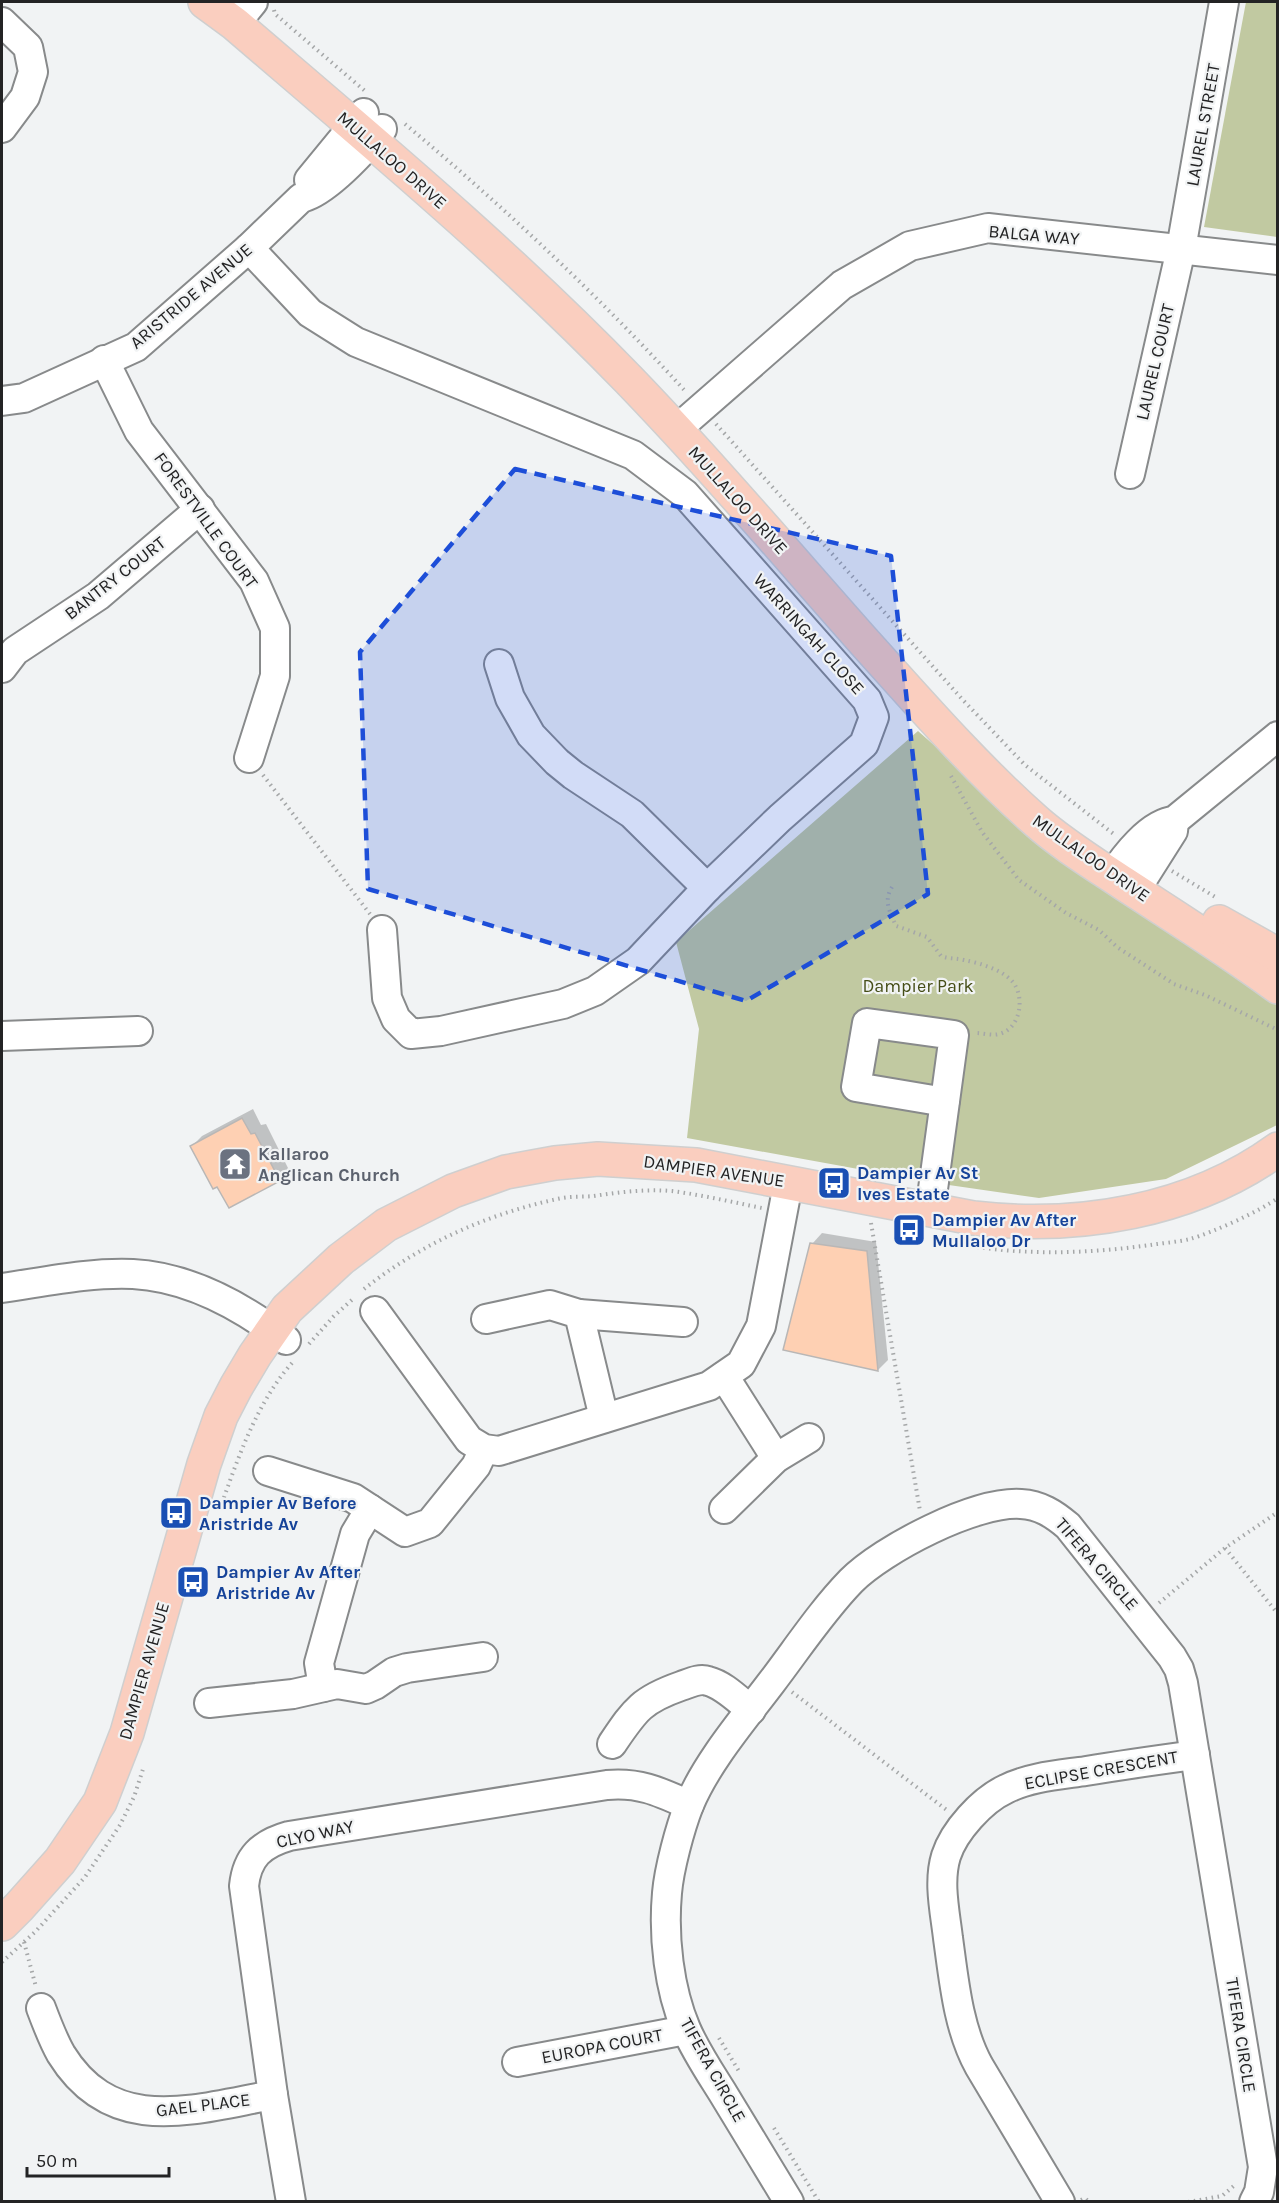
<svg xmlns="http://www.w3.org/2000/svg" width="1279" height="2203" font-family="Karla,sans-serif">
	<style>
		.green { fill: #c1c9a1 }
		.shadow { fill: #0003 }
		.building { fill: #fed0b3; stroke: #b9b7b6; stroke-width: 1.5 }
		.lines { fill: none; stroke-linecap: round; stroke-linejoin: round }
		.minor-casing { stroke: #888a8b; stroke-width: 32 }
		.major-casing { stroke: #cfcfcf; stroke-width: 36 }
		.path { stroke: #a5a7a8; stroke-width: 4; stroke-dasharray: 1.5 4.5; stroke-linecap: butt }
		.minor { stroke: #fff; stroke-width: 28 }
		.major { stroke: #facebf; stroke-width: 33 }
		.marked { fill: #1d4ed8; fill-opacity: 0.2; stroke: #1d4ed8; stroke-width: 4.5; stroke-dasharray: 12 8; stroke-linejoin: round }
		.labels { text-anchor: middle; stroke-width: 4.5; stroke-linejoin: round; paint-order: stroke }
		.street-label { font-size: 18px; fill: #232324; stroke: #f1f3f4 }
		.park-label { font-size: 18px; fill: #454d17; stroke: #f1f3f4 }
		.worship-label { font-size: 18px; font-weight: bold; fill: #5b616d; stroke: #f1f3f4; text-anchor: start }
		.transit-label { font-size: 18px; font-weight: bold; fill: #164399; stroke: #f1f3f4; text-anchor: start }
	</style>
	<rect width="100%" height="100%" fill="#f1f3f4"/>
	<g class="green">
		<polygon points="1246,2 1277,2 1277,237 1204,227"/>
		<polygon points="918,731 1079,873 1277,999 1277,1125 1166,1179 1039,1198 935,1183 687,1138 699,1029 676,942"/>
	</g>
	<g class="shadow">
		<polygon points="253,1109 261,1125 266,1124 289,1170 279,1180 192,1146 202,1136"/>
		<polygon points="822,1233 876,1242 888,1360 878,1370 785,1349 812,1244"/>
	</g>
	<g class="building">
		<polygon points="242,1118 251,1134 255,1133 280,1181 229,1208 217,1187 213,1189 190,1146"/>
		<polygon points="810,1243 867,1251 878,1371 783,1350"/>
	</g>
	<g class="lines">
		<defs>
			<g id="minor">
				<polyline points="2,22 28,47 33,72 25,97 2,128"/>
				<polyline points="235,24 253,2"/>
				<polyline points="309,180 364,113"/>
				<polyline points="249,248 310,313 356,342 633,455 685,494 867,700 874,717 864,744 780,818 707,888 638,961 595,991 563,1004 441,1031 411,1034 396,1019 387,998 382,930"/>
				<polyline points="104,360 139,431 254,581 275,628 275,676 249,758"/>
				<path d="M2,401L24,398L136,347L249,248L301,198C326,193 365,149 382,129"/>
				<polyline points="676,430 842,285 910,246 988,228 1278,260"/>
				<polyline points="1130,474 1181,249 1224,2"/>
				<polyline points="499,664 510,698 531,735 557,762 573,775 632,814 707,888"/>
				<polyline points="2,668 15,651 98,596 200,509"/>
				<path d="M1112,876C1124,857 1150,823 1174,821L1278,736"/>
				<polyline points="1135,891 1173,831 1174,821"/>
				<polyline points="2,1036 138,1031"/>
				<polyline points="930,1211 954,1035 867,1023 856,1087 945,1102"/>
				<path d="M2,1288C44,1282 90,1272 133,1274C189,1277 243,1307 286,1340"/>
				<polyline points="375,1311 469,1440 484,1449 499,1451 709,1386 741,1364 761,1326 785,1200"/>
				<polyline points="579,1314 683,1322"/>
				<polyline points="486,1319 550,1305 579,1314 604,1418"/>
				<polyline points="724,1376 776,1458"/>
				<polyline points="268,1471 353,1498 405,1532 430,1523 476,1466 484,1449"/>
				<polyline points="724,1509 776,1458 809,1438"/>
				<polyline points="323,1687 319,1663 355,1534 370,1509"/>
				<polyline points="209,1703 293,1694 337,1684 366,1689 375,1685 394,1672 407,1668 483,1657"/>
				<path d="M612,1744C635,1710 641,1700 681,1686C690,1683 699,1678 708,1681C724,1685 738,1700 751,1710"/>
				<path d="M41,2008C47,2024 53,2040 61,2054C113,2138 194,2109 273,2095"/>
				<polyline points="517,2062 686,2030"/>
				<path d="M291,2202L273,2095L244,1886C247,1857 261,1844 289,1836L607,1785C640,1782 660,1792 689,1805"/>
				<path d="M789,2202C767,2166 746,2131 724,2095C711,2074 696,2052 686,2029C669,1989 663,1937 667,1893C669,1869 680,1828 689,1805C707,1762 743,1720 771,1683C797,1649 821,1612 851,1581C883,1549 975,1501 1021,1504C1040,1505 1054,1514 1068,1526L1172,1657L1179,1669L1183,1683L1263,2167L1259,2192L1254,2202"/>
				<path d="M1060,2202L979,2066C958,2028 954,1981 948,1938C945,1912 938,1882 946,1856C954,1831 982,1800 1006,1789C1030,1777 1059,1775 1086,1771C1122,1765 1158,1760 1195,1755"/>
			</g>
			<g id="major">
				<path d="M205,2L235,24C369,139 505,252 628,379C711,465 788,556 867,645C922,706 975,767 1036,821C1062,844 1093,863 1123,883C1175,917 1228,950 1278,987"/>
				<polyline points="1219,922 1278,955"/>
				<path d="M2,1924L19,1907L60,1861L100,1802L127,1733L204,1464L221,1416L236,1387L255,1355L287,1309L341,1259L386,1225L453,1191L506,1172L555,1163L598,1159L696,1165L973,1218C1078,1230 1191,1212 1278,1149"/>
			</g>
		</defs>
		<use href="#minor" class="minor-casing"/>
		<use href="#major" class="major-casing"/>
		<g class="path">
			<polyline points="274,10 275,14 365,91"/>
			<path d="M405,124C504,207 599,296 686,392"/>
			<polyline points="716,424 962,699 1025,765 1115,835"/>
			<polyline points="263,775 370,914"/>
			<polyline points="951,776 982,832 1019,880 1066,913 1099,930 1117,947 1174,984 1205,995 1278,1030"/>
			<polyline points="1172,871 1217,898"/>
			<path d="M892,887C883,901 890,912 896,926L927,937L941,956C949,959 956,958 964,960C979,963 1000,969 1011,980C1026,995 1021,1029 999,1034C992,1036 983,1033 976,1033"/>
			<polyline points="871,1223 920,1511"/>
			<path d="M936,1239C1004,1256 1080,1255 1150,1245C1163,1243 1178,1242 1190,1239C1214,1232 1258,1212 1278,1198"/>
			<path d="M364,1289C422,1243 489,1213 562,1198C573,1196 584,1197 594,1196C620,1192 645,1189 672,1191C702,1195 732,1202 762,1208"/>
			<polyline points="309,1344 333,1317 354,1298"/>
			<path d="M222,1503C239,1455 258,1401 292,1363"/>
			<polyline points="1225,1548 1278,1614"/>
			<polyline points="1159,1603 1225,1548 1278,1512"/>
			<polyline points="792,1692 948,1811"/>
			<polyline points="24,1942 36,1987"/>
			<polyline points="2,1962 36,1931 85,1877 120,1825 134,1797 144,1766"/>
			<polyline points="719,2038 740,2073"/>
			<polyline points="774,2128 819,2202"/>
			<polyline points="1081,2200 1085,2198 1089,2202"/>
			<polyline points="1188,2202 1222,2196 1236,2184"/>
		</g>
		<use href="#minor" class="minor"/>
		<use href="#major" class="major"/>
	</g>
	<path class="marked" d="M515,469L891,556L928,894L746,1001L368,889L360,652Z"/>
	<defs>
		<symbol id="temple-square" viewBox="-11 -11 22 22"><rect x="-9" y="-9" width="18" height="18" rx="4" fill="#6b7280" stroke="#f1f3f4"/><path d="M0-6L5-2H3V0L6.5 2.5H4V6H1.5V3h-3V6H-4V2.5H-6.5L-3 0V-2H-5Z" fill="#fff"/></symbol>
		<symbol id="bus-square" viewBox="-11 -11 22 22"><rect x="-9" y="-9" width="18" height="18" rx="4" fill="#1a4fb4" stroke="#f1f3f4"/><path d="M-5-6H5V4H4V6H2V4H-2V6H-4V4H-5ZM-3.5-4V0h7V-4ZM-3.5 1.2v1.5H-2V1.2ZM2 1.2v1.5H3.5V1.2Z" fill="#fff"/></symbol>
	</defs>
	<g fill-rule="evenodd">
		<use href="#temple-square" x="216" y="1145" width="38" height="38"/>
		<use href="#bus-square" x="815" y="1164" width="38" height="38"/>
		<use href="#bus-square" x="890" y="1211" width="38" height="38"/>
		<use href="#bus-square" x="157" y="1494" width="38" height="38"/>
		<use href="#bus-square" x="174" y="1563" width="38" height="38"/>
	</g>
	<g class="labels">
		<g class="street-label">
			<text transform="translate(1203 125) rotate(-80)" y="6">LAUREL STREET</text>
			<text transform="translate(392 160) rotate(41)" y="6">MULLALOO DRIVE</text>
			<text transform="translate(1034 235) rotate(5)" y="6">BALGA WAY</text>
			<text transform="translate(191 296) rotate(-40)" y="6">ARISTRIDE AVENUE</text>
			<text transform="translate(1155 362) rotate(-77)" y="6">LAUREL COURT</text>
			<text transform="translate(738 500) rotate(48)" y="6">MULLALOO DRIVE</text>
			<text transform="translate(206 520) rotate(54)" y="6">FORESTVILLE COURT</text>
			<text transform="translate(115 578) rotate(-38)" y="6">BANTRY COURT</text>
			<text transform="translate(809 634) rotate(48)" y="6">WARRINGAH CLOSE</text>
			<text transform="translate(1091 858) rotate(35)" y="6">MULLALOO DRIVE</text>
			<text transform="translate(714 1171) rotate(8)" y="6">DAMPIER AVENUE</text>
			<text transform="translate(1097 1564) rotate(49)" y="6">TIFERA CIRCLE</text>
			<text transform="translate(144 1671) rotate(-74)" y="6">DAMPIER AVENUE</text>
			<text transform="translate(1101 1770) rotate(-10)" y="6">ECLIPSE CRESCENT</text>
			<text transform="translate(315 1834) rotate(-12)" y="6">CLYO WAY</text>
			<text transform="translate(1241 2035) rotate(81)" y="6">TIFERA CIRCLE</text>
			<text transform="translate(602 2046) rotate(-11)" y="6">EUROPA COURT</text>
			<text transform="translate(713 2070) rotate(61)" y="6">TIFERA CIRCLE</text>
			<text transform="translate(203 2105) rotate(-7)" y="6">GAEL PLACE</text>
		</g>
		<g class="park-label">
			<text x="918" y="992">Dampier Park</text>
		</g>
		<g class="worship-label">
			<text x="258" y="1160">Kallaroo<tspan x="258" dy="21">Anglican Church</tspan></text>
		</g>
		<g class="transit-label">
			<text x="857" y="1179">Dampier Av St<tspan x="857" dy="21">Ives Estate</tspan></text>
			<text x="932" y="1226">Dampier Av After<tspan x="932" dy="21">Mullaloo Dr</tspan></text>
			<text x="199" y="1509">Dampier Av Before<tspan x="199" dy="21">Aristride Av</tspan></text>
			<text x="216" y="1578">Dampier Av After<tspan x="216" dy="21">Aristride Av</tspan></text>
		</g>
	</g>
	<rect width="1279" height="2203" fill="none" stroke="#232324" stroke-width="6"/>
	<path d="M27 2167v9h142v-9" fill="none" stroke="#232324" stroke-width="3"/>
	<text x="36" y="2167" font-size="18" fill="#232324" stroke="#f1f3f4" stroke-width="4.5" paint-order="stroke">50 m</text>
</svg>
